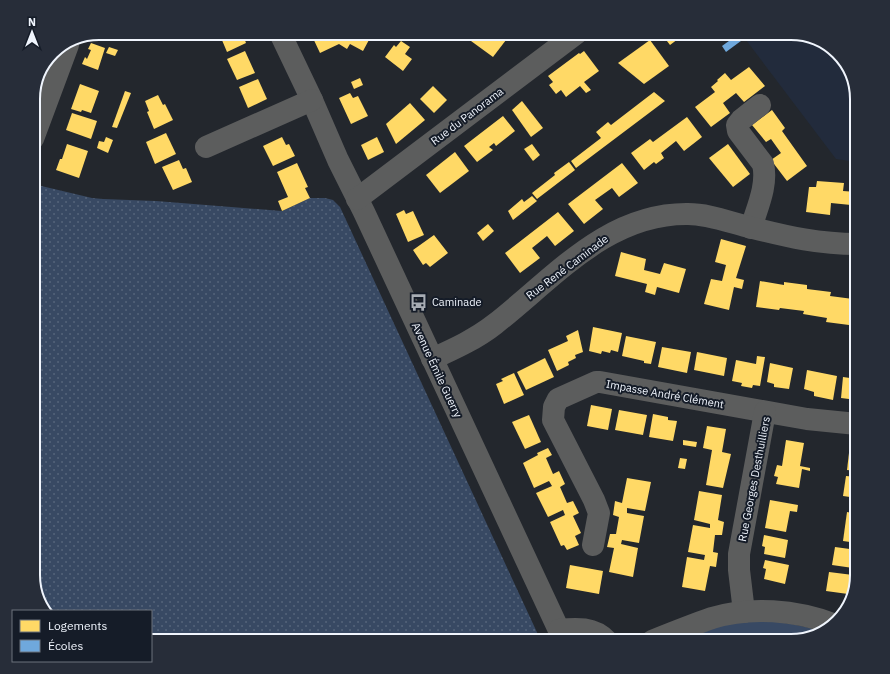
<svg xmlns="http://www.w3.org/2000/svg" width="890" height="674" font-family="'IBM Plex Sans',sans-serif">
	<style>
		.built { fill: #222b3c }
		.grass { fill: url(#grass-dots) }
		.park { fill: #384963 }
		.homes { fill: #ffd966 }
		.schools { fill: #6fa8dc }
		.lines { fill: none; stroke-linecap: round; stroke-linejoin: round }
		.minor { stroke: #5c5d5d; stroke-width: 22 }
		.labels { text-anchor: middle; stroke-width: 4; stroke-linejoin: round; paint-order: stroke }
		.street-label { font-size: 11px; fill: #f0f5fd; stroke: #151c28 }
		.poi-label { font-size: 11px; fill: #f0f5fd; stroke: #151c28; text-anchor: start }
		.rim { fill: none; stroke: #f0f5fd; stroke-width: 2 }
	</style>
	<defs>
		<pattern id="grass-dots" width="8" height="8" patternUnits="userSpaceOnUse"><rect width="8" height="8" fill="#384963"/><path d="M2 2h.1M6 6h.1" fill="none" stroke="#55647a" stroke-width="1.8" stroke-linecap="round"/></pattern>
	</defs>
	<rect width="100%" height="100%" fill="#23272d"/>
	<polygon class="built" points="748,33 791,33 831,47 850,70 857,99 857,162 836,159 746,40 750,36"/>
	<polygon class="grass" points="33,184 92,198 103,199 156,201 282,211 310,198 325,198 333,200 340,207 541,641 151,641 151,611 46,611 40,604 33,579"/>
	<polygon class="park" points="770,621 792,624 824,631 820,634 791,641 668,641 731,622"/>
	<g class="homes">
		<polygon points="103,33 128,33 125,41"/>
		<polygon points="219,33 247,33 243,35 246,43 227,52"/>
		<polygon points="318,33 354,33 355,34 360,33 370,38 363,51 350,44 347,49 339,44 320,53 312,36"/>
		<polygon points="478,33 497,33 506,40 493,57 471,41"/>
		<polygon points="661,33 690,33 688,35 686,33 670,45"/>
		<polygon points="650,40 669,66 644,84 618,63"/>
		<polygon points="401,41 410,47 405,54 412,59 403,71 385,57 394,45 396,47"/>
		<polygon points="91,43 105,48 98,70 82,64 85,57 87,59 91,50 88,49"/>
		<polygon points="109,47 118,50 115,56 106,53"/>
		<polygon points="245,51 255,73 237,80 227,59"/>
		<polygon points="584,51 599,71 584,82 591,90 586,93 580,86 566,97 561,90 556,94 549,85 553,82 548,76 579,53 580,54"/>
		<polygon points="749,67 765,86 744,102 736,93 723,103 730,113 711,127 695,107 715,92 711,87 718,81 717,80 725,73 731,80"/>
		<polygon points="360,78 363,85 354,89 351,82"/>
		<polygon points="258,79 267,99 248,108 239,87"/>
		<polygon points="80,84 99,91 91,113 82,110 81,112 71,109"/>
		<polygon points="433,86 447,100 434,113 420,99"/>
		<polygon points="125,91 131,93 117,128 112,127"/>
		<polygon points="654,92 665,101 576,168 571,161 601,138 596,132 608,122 611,125"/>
		<polygon points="350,93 353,98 358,96 368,116 351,124 339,98"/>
		<polygon points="158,95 163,105 165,104 173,120 154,129 147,112 149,111 145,101"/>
		<polygon points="522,101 543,128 531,137 512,110"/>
		<polygon points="410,103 425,120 396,144 386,124"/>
		<polygon points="772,110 785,128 782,131 807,166 787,181 771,160 781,153 771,139 766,142 752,125"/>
		<polygon points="72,113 97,121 91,139 66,130"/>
		<polygon points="503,116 515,131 496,146 494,143 489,147 493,150 477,162 464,146"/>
		<polygon points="687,117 702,137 684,151 676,141 661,153 664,158 656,164 654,162 644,170 631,153 650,139 653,142"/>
		<polygon points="166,133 176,154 155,164 146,142"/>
		<polygon points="106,137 113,140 108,153 97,148 99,141 104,142"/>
		<polygon points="282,137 286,145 289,144 295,156 273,166 263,146"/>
		<polygon points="377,137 384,152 368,160 361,145"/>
		<polygon points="67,144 88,151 79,178 56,170 60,159 62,159"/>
		<polygon points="532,144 540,155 533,161 524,149"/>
		<polygon points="728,144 750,174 733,187 709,158"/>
		<polygon points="455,152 469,171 440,193 426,175"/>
		<polygon points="179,160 183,169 186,168 192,182 173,190 162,167"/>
		<polygon points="569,162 575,170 537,199 532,193 555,175 554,173"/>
		<polygon points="297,163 308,187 305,188 310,198 282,211 278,201 288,197 277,172"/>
		<polygon points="622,163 638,183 619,197 612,188 595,200 603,209 584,224 568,204"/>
		<polygon points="817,181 844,183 843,191 857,192 857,218 849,217 851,205 831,203 830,215 806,212 809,187 816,187"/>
		<polygon points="532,196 537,201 513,220 508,211 522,199 524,202"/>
		<polygon points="404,210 406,214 413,211 424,235 408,242 396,214"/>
		<polygon points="558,212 574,231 555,246 547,236 532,248 540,258 520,273 505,253"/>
		<polygon points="488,224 494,231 483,241 477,233"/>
		<polygon points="434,235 448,253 430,267 426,263 423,265 413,250"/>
		<polygon points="721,239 746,246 736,278 744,280 742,289 734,287 729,310 704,304 711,279 722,281 726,265 715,262"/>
		<polygon points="621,252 646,259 644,270 660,274 664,263 686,269 679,293 657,287 655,295 645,292 647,284 615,276"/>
		<polygon points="760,281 784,285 784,282 807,285 807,289 831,292 830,296 853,299 849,325 826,322 827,318 803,314 804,311 780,308 779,310 756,307"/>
		<polygon points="593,327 622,333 618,352 611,350 610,353 602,351 601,354 589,351"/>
		<polygon points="578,330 583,352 575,355 576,358 568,362 569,365 557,371 548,350 568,341 566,336"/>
		<polygon points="626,336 656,342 651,364 644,363 644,361 622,356"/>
		<polygon points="662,347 691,352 687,373 658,367"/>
		<polygon points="697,352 727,358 724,376 694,370"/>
		<polygon points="757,356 765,357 760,386 753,385 752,388 741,386 742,383 732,381 736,360 756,364"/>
		<polygon points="545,358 554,377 526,390 517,372"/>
		<polygon points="770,363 793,368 789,389 774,387 774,384 767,382"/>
		<polygon points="807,370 837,376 833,400 814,396 814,392 804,389"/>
		<polygon points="514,373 524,395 504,404 496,384 503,381 501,379"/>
		<polygon points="843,377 857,379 857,400 841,398"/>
		<polygon points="591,405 612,409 608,430 587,426"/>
		<polygon points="619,410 647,415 643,435 615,430"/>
		<polygon points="653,414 668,417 668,420 677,421 673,441 649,437"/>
		<polygon points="529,415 541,442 525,449 512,422"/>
		<polygon points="707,426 726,429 722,452 731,454 723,488 706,485 712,450 703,448"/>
		<polygon points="683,440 697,442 696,447 683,445"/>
		<polygon points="786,440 804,443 800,466 810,468 810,471 802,469 799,488 776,484 778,477 774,476 777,465 782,466"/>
		<polygon points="548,448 552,455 546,458 553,474 559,471 565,484 560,487 567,503 573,501 579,513 573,516 581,533 575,536 579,545 567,550 564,545 561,546 550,522 565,515 563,510 548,517 536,493 552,486 549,481 534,488 523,463 538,455 537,453"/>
		<polygon points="849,453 857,454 857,471 847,470"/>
		<polygon points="680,458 687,459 685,469 678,468"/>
		<polygon points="846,476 857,477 857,498 843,496"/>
		<polygon points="627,478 651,482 645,511 627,508 627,513 644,516 639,543 622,540 621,544 638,548 633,577 609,572 614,548 607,547 610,534 616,534 619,517 613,515 615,501 622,503"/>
		<polygon points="699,491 722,495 718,520 724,522 722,535 715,535 713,552 718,553 716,567 710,566 705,591 682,587 687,557 704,560 705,555 688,552 693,525 710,528 710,524 694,520"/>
		<polygon points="770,500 798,505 797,512 790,511 786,532 765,528"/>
		<polygon points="847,512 857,514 857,543 843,541"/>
		<polygon points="764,535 788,540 785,558 764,554 765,547 762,546"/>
		<polygon points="835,547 857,550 857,561 854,560 853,568 832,565"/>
		<polygon points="765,560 789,565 785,584 764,579 766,569 763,568"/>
		<polygon points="570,565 603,571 599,594 566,588"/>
		<polygon points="829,572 853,575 852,589 848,589 848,594 826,591"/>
	</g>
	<polygon class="schools" points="740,33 748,33 749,35 726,52 722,46"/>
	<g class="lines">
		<g class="minor">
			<polyline points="280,33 312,100 338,160 364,212 564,641"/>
			<polyline points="33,139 68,45"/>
			<polyline points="206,147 312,100"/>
			<polyline points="357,199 577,33"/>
			<path d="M751,228C757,208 768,185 763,164L738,131L737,125L741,120L760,105"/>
			<path d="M432,359C454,349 476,339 495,324C554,278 607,213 688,214C710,214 731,223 753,228C789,237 819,244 857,244"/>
			<polyline points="593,545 599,513 594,500 553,420 554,407 558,399 596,382 600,382 807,419 857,424"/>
			<polyline points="744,612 739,570 739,554 765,412"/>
			<path d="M559,630C576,628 594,627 607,641"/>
			<path d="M652,641C672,633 692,625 712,618C750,606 796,610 833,624"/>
		</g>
	</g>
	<defs>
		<symbol id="bus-bare" viewBox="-9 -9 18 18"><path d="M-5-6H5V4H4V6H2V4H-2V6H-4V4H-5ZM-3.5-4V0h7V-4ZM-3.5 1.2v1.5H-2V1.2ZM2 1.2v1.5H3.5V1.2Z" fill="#a8adb4" stroke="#151c28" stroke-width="2.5" paint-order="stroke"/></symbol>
	</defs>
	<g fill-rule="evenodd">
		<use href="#bus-bare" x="406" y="290" width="25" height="25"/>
	</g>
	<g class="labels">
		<g class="street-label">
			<text transform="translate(467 116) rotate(-37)" y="4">Rue du Panorama</text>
			<text transform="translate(567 267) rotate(-37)" y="4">Rue René Caminade</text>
			<text transform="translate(437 370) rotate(65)" y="4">Avenue Émile Guerry</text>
			<text transform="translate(665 394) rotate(10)" y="4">Impasse André Clément</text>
			<text transform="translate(754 479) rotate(-79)" y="4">Rue Georges Desthuilliers</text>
		</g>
		<g class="poi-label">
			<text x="432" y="306">Caminade</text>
		</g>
	</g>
	<path d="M0 0H890V674H0ZM99 40H791A59 59 0 0 1 850 99V575A59 59 0 0 1 791 634H99A59 59 0 0 1 40 575V99A59 59 0 0 1 99 40Z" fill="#272d39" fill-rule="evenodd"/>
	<path class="rim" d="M99 40H791A59 59 0 0 1 850 99V575A59 59 0 0 1 791 634H99A59 59 0 0 1 40 575V99A59 59 0 0 1 99 40Z"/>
	<rect x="12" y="610" width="140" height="52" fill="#151c28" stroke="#6d737d"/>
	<rect x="20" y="620" width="20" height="12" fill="#ffd966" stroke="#6d737d"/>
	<text x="48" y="630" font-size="12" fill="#f0f5fd">Logements</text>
	<rect x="20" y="640" width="20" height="12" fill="#6fa8dc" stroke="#6d737d"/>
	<text x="48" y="650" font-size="12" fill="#f0f5fd">Écoles</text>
	<g transform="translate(32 32)" stroke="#151c28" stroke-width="3" paint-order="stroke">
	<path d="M0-3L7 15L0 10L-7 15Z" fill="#f0f5fd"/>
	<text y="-6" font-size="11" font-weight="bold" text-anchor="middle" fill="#f0f5fd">N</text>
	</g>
</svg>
